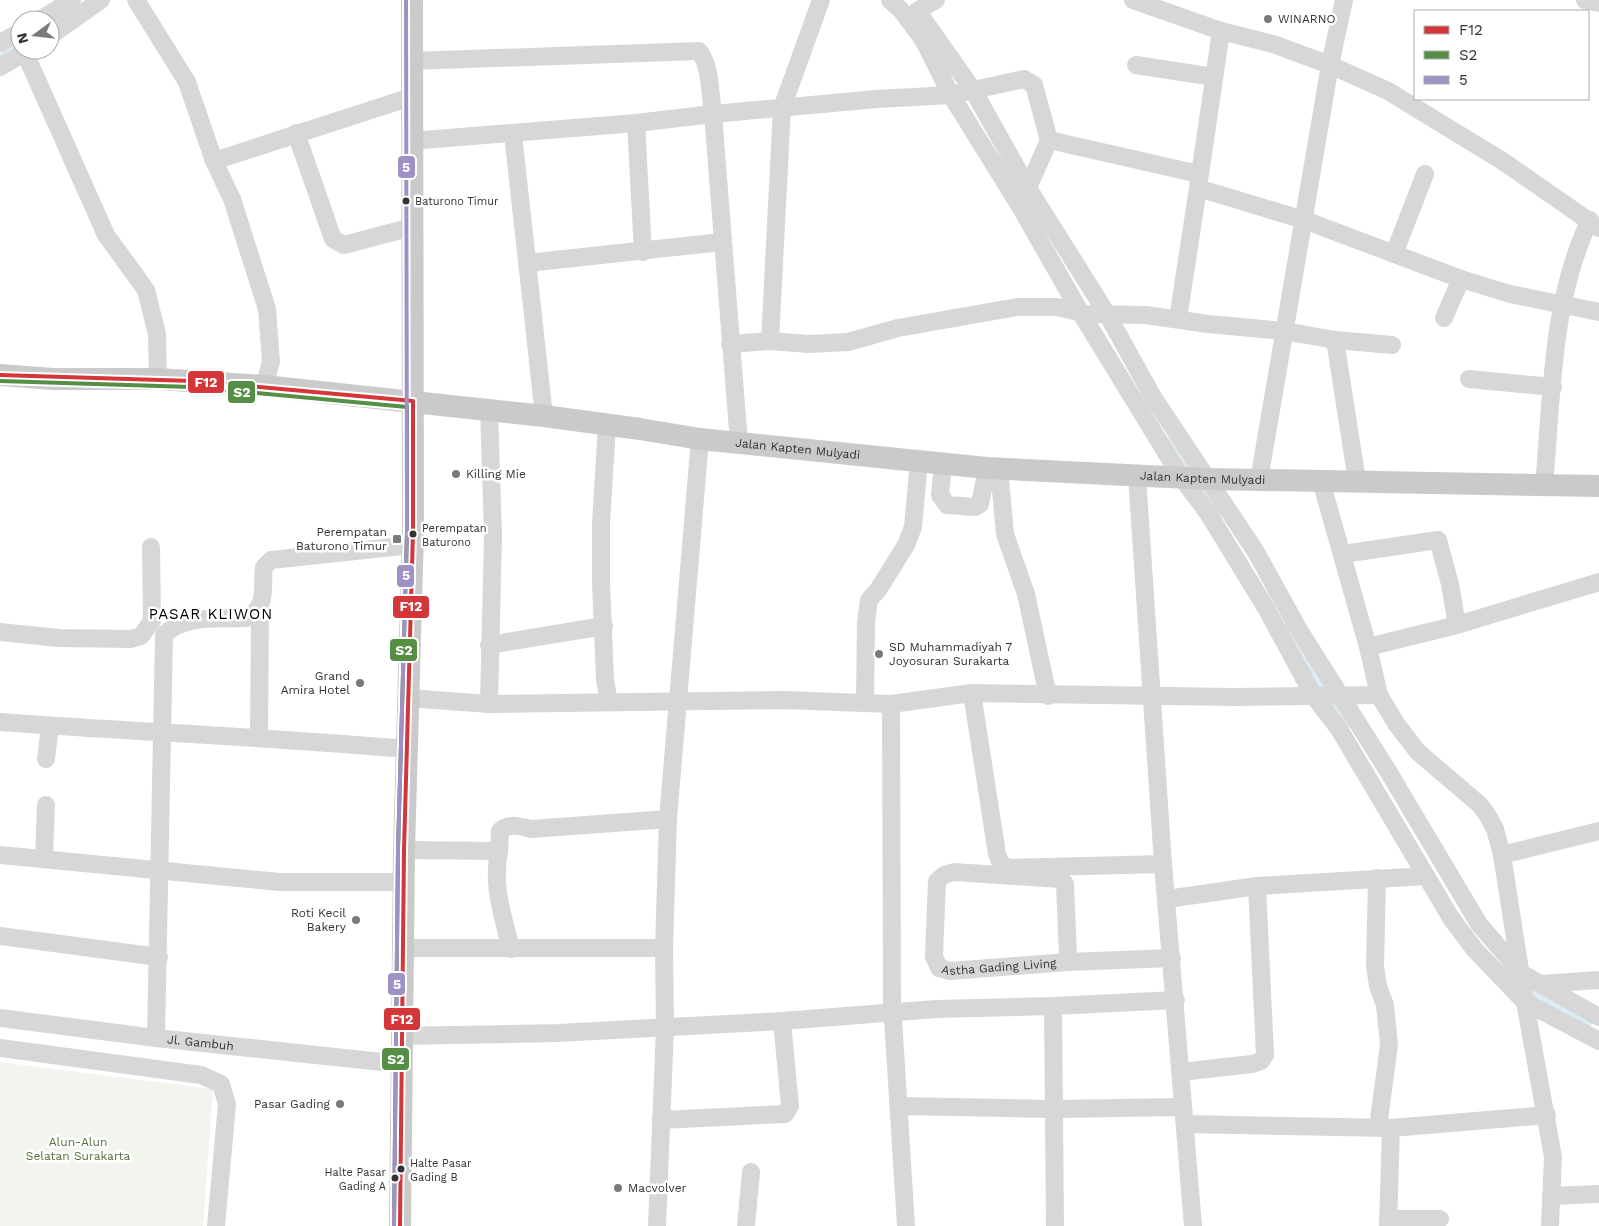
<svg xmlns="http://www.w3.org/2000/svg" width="1599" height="1226" font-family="'Work Sans',sans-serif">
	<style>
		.green { fill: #f1f5ed }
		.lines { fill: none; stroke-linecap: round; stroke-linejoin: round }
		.stream { stroke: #ddebf3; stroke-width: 4.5 }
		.canal { stroke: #ddebf3; stroke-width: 15 }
		.minor { stroke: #d7d7d7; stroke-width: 18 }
		.major { stroke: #cacaca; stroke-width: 22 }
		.bus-1-casing { stroke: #fff; stroke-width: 8 }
		.bus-2-casing { stroke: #fff; stroke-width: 8 }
		.bus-3-casing { stroke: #fff; stroke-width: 8 }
		.bus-1 { stroke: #d5363a; stroke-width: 4 }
		.bus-2 { stroke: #548f45; stroke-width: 4 }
		.bus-3 { stroke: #9f91c5; stroke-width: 4 }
		.poi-dot { fill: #7a7a7a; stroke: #fff; stroke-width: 2 }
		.bus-dot { fill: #333; stroke: #fff; stroke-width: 2 }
		.labels { text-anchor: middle; stroke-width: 5; stroke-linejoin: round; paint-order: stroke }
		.bus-label { font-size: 11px; fill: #333; stroke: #fff; text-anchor: start }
		.poi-label { font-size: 12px; fill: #333; stroke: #fff; text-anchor: start }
		.street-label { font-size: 12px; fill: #333; stroke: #fff }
		.park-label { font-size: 12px; fill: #56703f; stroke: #fff }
		.quarter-label { font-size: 15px; letter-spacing: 1px; fill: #000; stroke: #fff }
		.line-badge { stroke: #fff; stroke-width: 2 }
		.badge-label { font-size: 14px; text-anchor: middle; font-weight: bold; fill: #fff }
	</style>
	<rect width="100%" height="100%" fill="#fff"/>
	<polygon class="green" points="0,1062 213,1089 203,1226 0,1226"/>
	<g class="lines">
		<g class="stream">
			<polyline points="50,24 58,19"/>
			<polyline points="0,56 20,43"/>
		</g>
		<g class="canal">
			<polyline points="1174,443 1215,511"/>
			<polyline points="1288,632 1343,723"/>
			<polyline points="1517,981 1522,986 1587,1019"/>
		</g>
		<g class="minor">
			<polyline points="136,0 187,82 214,161 232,199 267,309 271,362 264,386"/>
			<polyline points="890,0 901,10 924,41 951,95 1021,208 1079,310 1181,477 1208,513 1266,608 1313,695 1339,729 1451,918 1475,950 1525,1002 1599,1041"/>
			<polyline points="1133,0 1221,31 1273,44 1330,65 1388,91 1504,162 1599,228"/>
			<polyline points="1585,0 1599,3"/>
			<polyline points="917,11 936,0"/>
			<polyline points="923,19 973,90 1028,188 1107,314 1153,397 1256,552 1299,630 1388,771 1479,924 1521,973 1599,1017"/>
			<polyline points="40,20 72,0"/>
			<polyline points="1221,31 1198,188 1304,220 1461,279 1510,294 1599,312"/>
			<polyline points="50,36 101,0"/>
			<polyline points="0,43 20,32"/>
			<polyline points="25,53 106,235 146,290 157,334 158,379"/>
			<path d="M411,61L699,51C711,66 710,95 713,114L739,443"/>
			<polyline points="1136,65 1214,77"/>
			<polyline points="0,67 29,50"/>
			<polyline points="636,123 643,252"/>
			<polyline points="296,133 333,239 344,245 412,227"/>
			<polyline points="513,134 544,416"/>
			<polyline points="411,141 636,123 713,114 877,99 951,95 1024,79 1034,85 1049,140"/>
			<polyline points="214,161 411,97"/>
			<polyline points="1028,188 1049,140 1199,174"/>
			<polyline points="1394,254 1425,174"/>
			<polyline points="527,263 722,242"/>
			<polyline points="1444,318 1461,279"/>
			<polyline points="1178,319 1198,188"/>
			<polyline points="1335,340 1357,481"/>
			<polyline points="770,341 782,108 821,0"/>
			<polyline points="730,344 770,341 809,344 848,342 898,328 1017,307 1057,307 1087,314 1146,315 1208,324 1284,331 1335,340 1392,345"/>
			<polyline points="1469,379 1553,387"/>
			<polyline points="607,425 601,523 601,582 605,680 609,702"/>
			<polyline points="943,463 940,495 947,505 975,507 980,504 987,468"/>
			<polyline points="999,469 1005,534 1026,594 1048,696"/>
			<polyline points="1137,476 1163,864 1193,1226"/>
			<polyline points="1259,480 1330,65 1344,0"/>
			<polyline points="1321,481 1368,647 1379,695 1397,725 1418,752 1480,805 1488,816 1495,829 1502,855 1525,1002 1553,1157 1550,1226"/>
			<path d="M1544,485C1552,398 1551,299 1590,220"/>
			<polyline points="1343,554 1438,540 1450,584 1457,625"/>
			<polyline points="0,632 59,638 131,639 141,636 152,621 151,547"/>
			<polyline points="489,645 604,626"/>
			<polyline points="1368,647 1457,625 1599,582"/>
			<polyline points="972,693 997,854 1001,864 1009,868 1163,864"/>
			<polyline points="407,698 489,704 784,700 891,704 972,693 1234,697 1379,695"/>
			<polyline points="865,703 866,622 869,600 878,590 906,545 913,527 919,461"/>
			<polyline points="489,704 493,535 489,409"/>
			<polyline points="891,704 892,1002 906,1226"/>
			<path d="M0,722C135,732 271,737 406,749"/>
			<polyline points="259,737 260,607"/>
			<polyline points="46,759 50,726"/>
			<path d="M404,850L499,851L500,831C509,823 520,826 531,829L668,819"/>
			<path d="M499,851C492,886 503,916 511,949"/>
			<polyline points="0,855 279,882 404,882"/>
			<polyline points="1502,855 1599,831"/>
			<polyline points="44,857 46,805"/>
			<polyline points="1377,878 1375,966 1378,986 1385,1005 1389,1045 1378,1127"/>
			<polyline points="1167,899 1257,886 1426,876"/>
			<polyline points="0,936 159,957"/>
			<polyline points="404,948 664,948"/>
			<path id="s1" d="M1068,956L1065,884L1061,879L954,872L944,875L937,881L934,956L939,968L950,971L1068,962L1172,958"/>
			<polyline points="1540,984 1599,980"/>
			<polyline points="1053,1006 1055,1226"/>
			<path id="s2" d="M0,1018L156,1038L401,1064"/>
			<polyline points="401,1036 558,1033 782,1021 936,1009 1053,1006 1176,1000"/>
			<path d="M156,1038L164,635C184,614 220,619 247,618C269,604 261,589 264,567L271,560L412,545"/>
			<polyline points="0,1048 201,1075 221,1084 227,1104 216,1226"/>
			<polyline points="1181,1072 1252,1064 1261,1061 1265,1055 1257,886"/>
			<polyline points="899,1106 1054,1109 1183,1107"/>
			<polyline points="661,1120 785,1114 790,1106 782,1021"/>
			<polyline points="1185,1124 1391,1128 1547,1115"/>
			<polyline points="1551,1196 1599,1194"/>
			<polyline points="1388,1219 1440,1219"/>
			<polyline points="657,1226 665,1027 664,948 668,819 700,439"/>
			<polyline points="746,1226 751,1172"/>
			<polyline points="1388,1226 1391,1128"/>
		</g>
		<g class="major">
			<path id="s3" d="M0,375L53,379H158L264,386L544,416L640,429L700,439L987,468L1208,479L1599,486"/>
			<polyline points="400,1226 404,850 413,532 412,0"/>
		</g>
		<defs>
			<polyline id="bus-1" points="0,375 192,381 413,401 413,532 404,850 400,1226"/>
			<polyline id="bus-2" points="0,381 191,387 407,407 407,532 398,850 394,1226"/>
			<polyline id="bus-3" points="394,1226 398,850 407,532 406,0"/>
		</defs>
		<use href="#bus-1" class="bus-1-casing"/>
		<use href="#bus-2" class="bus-2-casing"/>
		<use href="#bus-3" class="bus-3-casing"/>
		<use href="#bus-1" class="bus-1"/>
		<use href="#bus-2" class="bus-2"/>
		<use href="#bus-3" class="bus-3"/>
	</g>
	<g class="poi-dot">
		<circle cx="1268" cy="19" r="5"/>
		<circle cx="456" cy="474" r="5"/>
		<rect x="392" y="534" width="10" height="10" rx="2.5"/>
		<circle cx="879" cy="654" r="5"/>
		<circle cx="360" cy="683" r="5"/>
		<circle cx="356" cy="920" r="5"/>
		<circle cx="340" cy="1104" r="5"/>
		<circle cx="618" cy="1188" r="5"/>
	</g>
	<g class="bus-dot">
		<circle cx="406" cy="201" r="4.5"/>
		<circle cx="413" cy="534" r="4.5"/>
		<circle cx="401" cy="1169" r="4.5"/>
		<circle cx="395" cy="1178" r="4.5"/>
	</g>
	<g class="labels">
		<g class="bus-label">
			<text x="415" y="205">Baturono Timur</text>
			<text x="422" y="532">Perempatan<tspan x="422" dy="14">Baturono</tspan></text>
			<text x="410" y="1167">Halte Pasar<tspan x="410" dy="14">Gading B</tspan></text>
			<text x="386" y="1176" text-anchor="end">Halte Pasar<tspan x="386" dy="14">Gading A</tspan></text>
		</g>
		<g class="poi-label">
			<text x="1278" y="23">WINARNO</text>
			<text x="466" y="478">Killing Mie</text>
			<text x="387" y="536" text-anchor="end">Perempatan<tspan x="387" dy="14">Baturono Timur</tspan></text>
			<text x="889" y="651">SD Muhammadiyah 7<tspan x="889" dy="14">Joyosuran Surakarta</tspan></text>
			<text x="350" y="680" text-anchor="end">Grand<tspan x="350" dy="14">Amira Hotel</tspan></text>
			<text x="346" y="917" text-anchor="end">Roti Kecil<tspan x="346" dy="14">Bakery</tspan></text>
			<text x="330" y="1108" text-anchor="end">Pasar Gading</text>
			<text x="628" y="1192">Macvolver</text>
		</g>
		<g class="street-label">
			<text dy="4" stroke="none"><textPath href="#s3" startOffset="802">Jalan Kapten Mulyadi</textPath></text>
			<text dy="4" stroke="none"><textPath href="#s3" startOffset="1208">Jalan Kapten Mulyadi</textPath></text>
			<text dy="4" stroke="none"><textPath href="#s1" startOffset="354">Astha Gading Living</textPath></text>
			<text dy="4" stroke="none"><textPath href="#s2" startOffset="202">Jl. Gambuh</textPath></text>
		</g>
		<g class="park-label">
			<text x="78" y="1146">Alun-Alun<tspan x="78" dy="14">Selatan Surakarta</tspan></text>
		</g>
		<g class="quarter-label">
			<text x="211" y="619">PASAR KLIWON</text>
		</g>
	</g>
	<g class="line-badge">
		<rect x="397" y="155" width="19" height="24" rx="5" fill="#9f91c5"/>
		<rect x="187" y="370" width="38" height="24" rx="5" fill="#d5363a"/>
		<rect x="227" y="380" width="29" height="24" rx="5" fill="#548f45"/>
		<rect x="396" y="564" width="19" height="24" rx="5" fill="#9f91c5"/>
		<rect x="392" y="595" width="38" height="24" rx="5" fill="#d5363a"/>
		<rect x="389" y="638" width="29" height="24" rx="5" fill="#548f45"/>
		<rect x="387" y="972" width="19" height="24" rx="5" fill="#9f91c5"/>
		<rect x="383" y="1007" width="38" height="24" rx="5" fill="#d5363a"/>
		<rect x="381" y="1047" width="29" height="24" rx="5" fill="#548f45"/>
	</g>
	<g class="badge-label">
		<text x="406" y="172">5</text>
		<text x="206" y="387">F12</text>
		<text x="242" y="397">S2</text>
		<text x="406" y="580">5</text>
		<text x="411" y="611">F12</text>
		<text x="404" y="655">S2</text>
		<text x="397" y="989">5</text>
		<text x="402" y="1024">F12</text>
		<text x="396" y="1064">S2</text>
	</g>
	<rect x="1414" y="10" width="175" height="90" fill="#ffffff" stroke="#adadad"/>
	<rect x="1424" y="26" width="25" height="8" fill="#d5363a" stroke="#adadad"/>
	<text x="1459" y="35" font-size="15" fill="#333333">F12</text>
	<rect x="1424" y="51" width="25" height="8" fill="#548f45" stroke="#adadad"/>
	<text x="1459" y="60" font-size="15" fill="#333333">S2</text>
	<rect x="1424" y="76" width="25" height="8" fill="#9f91c5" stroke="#adadad"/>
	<text x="1459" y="85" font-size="15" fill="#333333">5</text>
	<g transform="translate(35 35) rotate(255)"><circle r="24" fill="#ffffff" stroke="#adadad"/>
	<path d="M0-4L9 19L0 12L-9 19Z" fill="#7a7a7a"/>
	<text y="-8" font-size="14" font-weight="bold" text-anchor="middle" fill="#333333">N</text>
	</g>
</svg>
